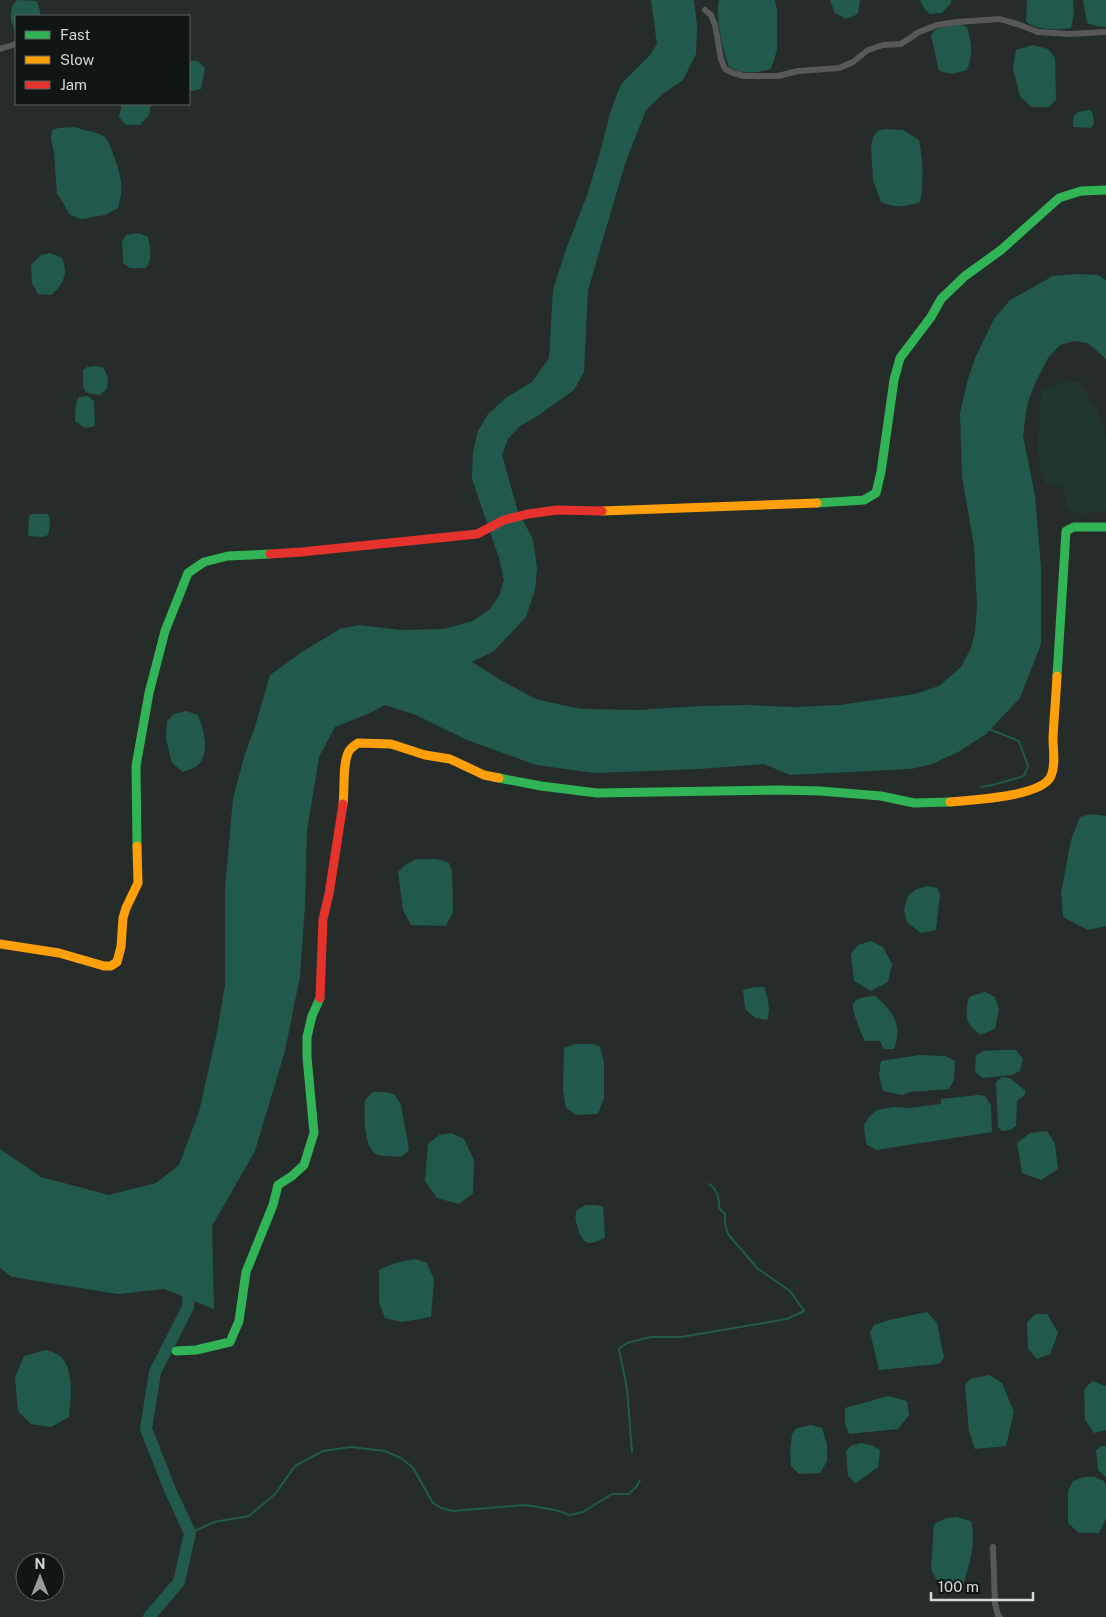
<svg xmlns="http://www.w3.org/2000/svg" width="1106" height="1617" font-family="'Public Sans',sans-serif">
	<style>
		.built { fill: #223630 }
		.water { fill: #215a4c }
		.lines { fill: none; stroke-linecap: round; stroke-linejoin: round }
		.stream { stroke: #215a4c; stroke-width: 2 }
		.river { stroke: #215a4c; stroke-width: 12 }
		.street { stroke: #585859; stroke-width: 6 }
		.fast { stroke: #30b455; stroke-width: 9 }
		.slow { stroke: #ff9f0a; stroke-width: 9 }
		.jam { stroke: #e5322d; stroke-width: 9 }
	</style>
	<rect width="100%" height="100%" fill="#252c2a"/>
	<polygon class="built" points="1080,382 1098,411 1106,436 1106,511 1083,514 1067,509 1064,489 1055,484 1046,484 1041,471 1038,450 1041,392 1057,383"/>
	<g class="water">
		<path d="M17,0L37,1L40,11V16H16V32C10,22 8,9 17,0Z"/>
		<polygon points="651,0 694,0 697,25 696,54 683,80 664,93 646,110 625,164 588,290 584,372 574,390 536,417 520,426 508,439 502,455 518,512 533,539 537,568 535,590 526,617 494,651 472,662 502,681 536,699 566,706 584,709 638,710 700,706 747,705 795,707 840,705 915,694 939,686 961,667 971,648 975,632 977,606 974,546 962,476 960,413 967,382 975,358 994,319 1010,300 1053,276 1077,274 1098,275 1106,280 1106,359 1088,343 1074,341 1060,345 1048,358 1036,381 1027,405 1023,436 1035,495 1041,568 1041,644 1020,698 986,734 960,751 932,764 911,769 790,775 764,764 699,769 595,773 536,765 467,740 416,715 385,705 370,713 335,727 319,757 307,830 305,906 300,976 285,1051 255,1151 212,1226 214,1309 164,1289 118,1294 12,1277 0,1268 0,1149 41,1177 109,1195 156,1183 179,1165 199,1112 217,1032 225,985 225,889 233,798 245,754 255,727 270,675 302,652 340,629 359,625 400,630 444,629 473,621 490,609 499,596 504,580 499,558 472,479 473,452 478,431 488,414 507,397 532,382 549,358 553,290 565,252 586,198 598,160 611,110 621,84 649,56 657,44"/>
		<path d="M719,0H775L777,10V50L771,69C755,73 744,75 729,67C723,49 715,19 719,0Z"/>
		<polygon points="830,0 860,0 858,14 846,19 835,13"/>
		<polygon points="920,0 951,0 951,3 942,13 930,14 924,8"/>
		<path d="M1027,0H1073L1074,15L1071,28C1056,30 1039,31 1026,22Z"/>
		<polygon points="1083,0 1106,0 1106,27 1096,26 1087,23"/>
		<path d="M959,24L967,27C972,44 973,54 967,70L952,74L939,71L931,35L936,29Z"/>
		<polygon points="1033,45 1048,49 1055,58 1056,100 1049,107 1031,107 1020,96 1013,69 1016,50"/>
		<polygon points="189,61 198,61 205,68 201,89 193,91 189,90"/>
		<polygon points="122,104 151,104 149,115 140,125 126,125 119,117"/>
		<path d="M1090,110L1093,114L1094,124L1091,128L1073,127C1073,112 1075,112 1090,110Z"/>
		<path d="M75,127C84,131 95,131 102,135C108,138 110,145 112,151C120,173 125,185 118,208L105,215L82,219L70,215L57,193L54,153L51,139L52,130L59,128Z"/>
		<path d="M885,129L903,130L919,140C923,161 924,181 920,202C907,207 894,208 881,202L873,180L871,148L873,137L878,131Z"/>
		<path d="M139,233L148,237C150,248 153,259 146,268H130L123,263L122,242L126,235Z"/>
		<path d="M50,253L62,258C69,275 63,283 52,295L38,294L32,283L31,265L41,255Z"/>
		<polygon points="95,366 103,367 108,377 107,389 100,395 87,393 83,387 83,370 87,367"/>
		<polygon points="88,396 94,401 95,426 85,428 75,421 76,403 79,397"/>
		<path d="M31,514H48C51,520 50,529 48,535L42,537L29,536L28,534L29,516Z"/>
		<path d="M186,711L198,715C203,729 211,752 198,765C195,768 188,770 183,772L172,763L166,739L167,721L174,714Z"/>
		<polygon points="1091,814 1106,816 1106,926 1088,930 1063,917 1061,893 1071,840 1080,817"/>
		<polygon points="417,859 437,859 449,863 452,871 453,912 446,926 411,925 403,910 398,872 405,865"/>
		<polygon points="927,886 937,888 940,894 936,930 921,933 907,922 904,910 908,896 915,890"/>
		<polygon points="871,941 883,947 892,964 888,982 871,991 854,981 851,954 858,945"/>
		<path d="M755,987H764C768,997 771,1009 767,1020L755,1018L745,1009L743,990Z"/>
		<path d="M985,992L995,997L999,1010L995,1029L980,1035C964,1021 966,1019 968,999L971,996Z"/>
		<path d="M875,996C893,1011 903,1025 894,1049H884L880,1041H865C861,1034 859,1027 856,1019C848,998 857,998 875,996Z"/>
		<polygon points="575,1044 593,1044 600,1047 604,1063 604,1098 598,1114 576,1115 566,1108 563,1091 564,1048"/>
		<polygon points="1001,1050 1016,1050 1023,1059 1020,1071 1012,1075 983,1078 975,1072 976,1055 984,1051"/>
		<polygon points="920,1055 945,1056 955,1061 954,1080 949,1089 911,1092 902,1095 883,1091 879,1075 881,1061"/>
		<path d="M1002,1077C1012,1076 1017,1085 1025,1090V1095L1017,1101L1016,1126L1010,1130L1002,1131L998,1127L996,1082Z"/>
		<path d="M373,1092H386L395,1095L401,1105L409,1150L401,1157C394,1156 382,1157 376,1154C363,1146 364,1113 365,1100Z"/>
		<polygon points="978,1095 985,1096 991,1105 992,1132 876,1150 866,1144 864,1125 869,1117 877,1110 895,1107 908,1108 941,1104 941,1099"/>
		<polygon points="1047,1131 1055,1144 1058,1169 1041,1180 1022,1173 1017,1143 1030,1133"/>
		<polygon points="451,1133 464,1139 474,1160 473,1193 459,1204 437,1198 425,1181 428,1144 439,1135"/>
		<path d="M586,1205H597L603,1207L605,1237C592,1246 583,1246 578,1229C576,1221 574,1217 577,1210Z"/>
		<polygon points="415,1259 427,1263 434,1280 431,1317 402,1322 385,1318 379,1302 379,1270 395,1263"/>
		<polygon points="927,1312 937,1323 944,1358 939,1364 879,1370 870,1332 874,1325 889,1320"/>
		<polygon points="1036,1314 1047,1314 1058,1333 1050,1354 1037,1359 1028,1349 1027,1322"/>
		<path d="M46,1350C49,1351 54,1352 57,1354C75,1364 71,1400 69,1417L51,1427L31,1424L18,1411L15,1378L24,1356Z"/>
		<polygon points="989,1375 1002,1383 1014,1412 1006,1446 975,1449 969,1431 965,1385 970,1379"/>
		<polygon points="1092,1381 1106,1386 1106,1430 1094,1433 1085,1420 1084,1390"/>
		<polygon points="888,1396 907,1401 909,1415 898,1429 849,1434 845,1424 845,1408"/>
		<polygon points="811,1425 822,1428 827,1445 827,1461 820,1473 799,1474 791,1466 790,1452 792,1434 797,1428"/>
		<polygon points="861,1443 874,1446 880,1451 878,1467 856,1483 848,1476 846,1451 850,1446"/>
		<polygon points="1102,1446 1106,1446 1106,1477 1098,1470 1096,1450"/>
		<polygon points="1084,1477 1094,1477 1104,1481 1106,1486 1106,1519 1099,1533 1079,1533 1068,1523 1068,1491 1073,1481"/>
		<path d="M956,1517L971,1521C976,1544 970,1563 963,1585L941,1587L931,1570L934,1524L947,1518Z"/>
	</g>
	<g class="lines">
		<g class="stream">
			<polyline points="981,787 993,785 1024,776 1028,766 1019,741 989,729"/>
			<path d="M632,1452L627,1389L619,1349L627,1343L651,1337H681L787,1319L804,1311L790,1291L757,1268L728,1234L725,1224V1214L719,1208C719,1198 718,1190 709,1184"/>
			<polyline points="190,1533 214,1522 249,1516 275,1494 295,1466 323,1451 351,1447 385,1451 401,1458 413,1468 433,1503 441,1508 453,1511 526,1505 555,1510 570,1515 583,1512 612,1494 629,1494 637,1486 640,1480"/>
		</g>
		<polyline class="river" points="149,1617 179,1582 190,1533 171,1492 146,1429 155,1372 188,1307 189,1284"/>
		<g class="street">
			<polyline points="705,10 711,15 715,25 721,59 725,69 733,73 744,76 778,76 798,71 839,68 853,62 868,50 883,45 901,44 919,32 937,25 957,22 1000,19 1020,25 1038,32 1070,34 1106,32"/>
			<polyline points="0,49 16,44"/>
			<polyline points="993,1547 995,1604 998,1615 1000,1617"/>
		</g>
		<g class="fast">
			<polyline points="817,503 864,500 876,493 881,472 894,380 900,358 931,317 941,299 965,276 1001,250 1059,198 1081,191 1106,190"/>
			<polyline points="1057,676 1066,531 1074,527 1106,527"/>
			<polyline points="499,778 541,786 597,793 780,790 820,791 881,796 914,803 950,802"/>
			<polyline points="137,846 136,766 149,693 165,631 188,573 204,562 228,556 270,554"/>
			<polyline points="176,1351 196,1350 230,1342 239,1321 246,1272 273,1205 278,1185 292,1176 304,1165 314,1133 307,1057 307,1037 312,1016 320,998"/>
		</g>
		<g class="slow">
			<polyline points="602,511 817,503"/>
			<path d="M950,802C971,800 1042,797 1051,776C1056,764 1053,750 1053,738C1054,717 1056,696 1057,676"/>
			<path d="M343,804C345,790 342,763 349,751C351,748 355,745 358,743L391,744L425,755L450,759L484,775L499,778"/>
			<polyline points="0,944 59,953 104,966 111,966 117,962 121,947 123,918 126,908 138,883 137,846"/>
		</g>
		<g class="jam">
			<polyline points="270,554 301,552 477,534 504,520 528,514 557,510 602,511"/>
			<polyline points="320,998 323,919 329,894 343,804"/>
		</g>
	</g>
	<rect x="15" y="15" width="175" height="90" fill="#101614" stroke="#5d6462"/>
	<rect x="25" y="31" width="25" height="8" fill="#30b455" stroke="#5d6462"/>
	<text x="60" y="40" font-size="15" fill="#d1d9d6">Fast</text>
	<rect x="25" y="56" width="25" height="8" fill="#ff9f0a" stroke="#5d6462"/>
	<text x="60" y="65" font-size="15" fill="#d1d9d6">Slow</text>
	<rect x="25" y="81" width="25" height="8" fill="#e5322d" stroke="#5d6462"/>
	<text x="60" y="90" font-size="15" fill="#d1d9d6">Jam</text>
	<g transform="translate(40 1577)"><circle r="24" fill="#101614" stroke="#5d6462"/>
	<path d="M0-4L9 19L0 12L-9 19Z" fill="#959c9a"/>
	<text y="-8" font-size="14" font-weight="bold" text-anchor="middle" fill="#d1d9d6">N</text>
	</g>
	<path d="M931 1592v8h102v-8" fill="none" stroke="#d1d9d6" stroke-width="2.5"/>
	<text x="938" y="1592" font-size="15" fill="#d1d9d6" stroke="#101614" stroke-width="4" paint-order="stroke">100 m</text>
</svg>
